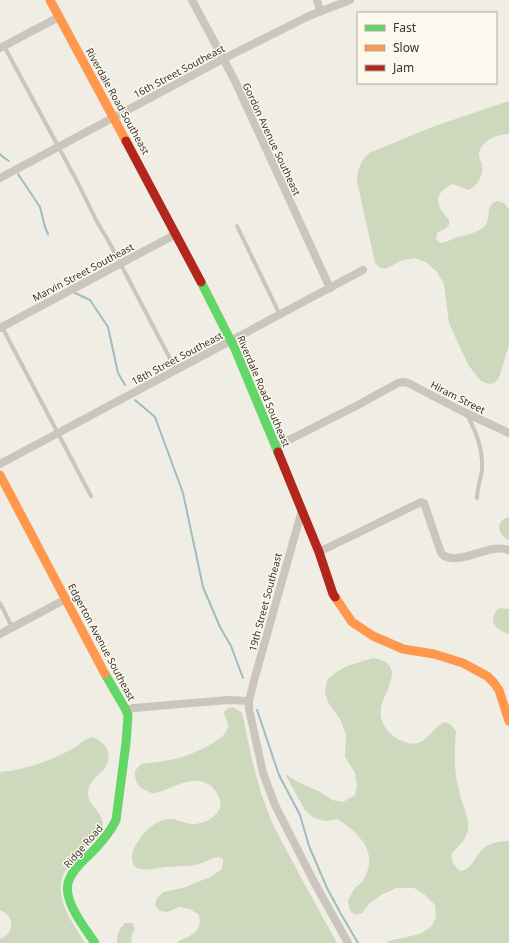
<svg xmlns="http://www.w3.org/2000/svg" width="509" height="943" font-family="'Noto Sans',sans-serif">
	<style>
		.green { fill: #cdd8bd }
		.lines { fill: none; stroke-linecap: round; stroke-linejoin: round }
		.stream { stroke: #9ebdc3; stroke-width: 2 }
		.lane { stroke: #cac5bd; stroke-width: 4 }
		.street { stroke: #cac5bd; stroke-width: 8 }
		.fast { stroke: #63d668; stroke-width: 9 }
		.slow { stroke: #ff974d; stroke-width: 9 }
		.jam { stroke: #b3261e; stroke-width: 9 }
		.labels { text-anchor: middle; stroke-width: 3; stroke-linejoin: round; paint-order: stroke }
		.street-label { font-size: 10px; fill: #3c332a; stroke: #fcf8ed }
	</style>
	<rect width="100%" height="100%" fill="#f0ede5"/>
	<g class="green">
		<path d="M509,101V134C505,134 500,135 497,136C489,138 478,147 479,155C479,159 481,161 482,164C484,175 478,185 469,190C463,189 458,185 452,184C432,195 436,205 449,220V225L445,229L437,233L436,239L440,243C448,242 451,239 458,237C462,235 466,236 470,234C476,232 483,229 486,224C492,215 484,205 498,201L504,203L509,209V344L499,378L494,383L489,384L481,381L469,366L458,343L449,323L444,284L437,272L427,263L415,258L403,260L385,269L379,267L375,263L357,181C358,168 360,162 369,153L432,127Z"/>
		<path d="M509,517V540C497,535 495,520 509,517Z"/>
		<path d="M499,608L509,609V634C495,630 487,620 499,608Z"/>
		<path d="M373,658C388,660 396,668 390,683C386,697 376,708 383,723C386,730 391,735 398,739C404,742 411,745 418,743C430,738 434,728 444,722L450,724L456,731C455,746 454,762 456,777C457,783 459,789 460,795C463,806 469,817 468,828C467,840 459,845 452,853C451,862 454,866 460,871C473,870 475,853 487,846C493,842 502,841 509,841V943H387L389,941L420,934L431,927L436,917L435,905L425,895L414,888H396L381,895L369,904L362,913L355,915L350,910L348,901C350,897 352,892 355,888C358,885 362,883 364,879C379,851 359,834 338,819L325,821L314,818L305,810L285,774L300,783L320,792L332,800L343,802L355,795L357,786L355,773L345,757L346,735L340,719L329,704L325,693L327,680L335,673L347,666Z"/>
		<path d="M232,707L238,710L242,713L253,764L261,793L273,825L305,885L337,943H176C190,934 203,935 199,915L190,909L179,907L168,912L160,911L155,905L157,898L163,892L183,888L210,877L221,870L223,864V859L219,857C211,858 209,861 202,863C193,867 176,866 166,867C157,867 134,876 132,860C132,854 133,848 137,843C143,833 152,823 164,820C172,817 182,822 190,824C199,825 212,820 217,813C224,805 219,796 214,789C205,778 189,780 177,785C170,787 160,794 151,793C149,792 145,790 143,789C136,785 135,779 135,771L141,764C154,762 167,761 179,758C190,755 223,741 227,730C230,723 225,719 224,712L227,709Z"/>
		<path d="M93,737C105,743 113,753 106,766C102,774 93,777 89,787C89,788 88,792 88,793C87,806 108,815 102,829C98,837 86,846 79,853C74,860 66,868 63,875C54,899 73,923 85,943H0V939C15,933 15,916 0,910V772C25,770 50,761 72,749C81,745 82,739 93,737Z"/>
		<path d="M125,923H132L135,928L132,935L131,943H117C117,934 119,929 125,923Z"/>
	</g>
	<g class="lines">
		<g class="stream">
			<polyline points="0,154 3,157 9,161"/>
			<polyline points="18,174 40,207 45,227 48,234"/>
			<polyline points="75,293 90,300 108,327 118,373 125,385"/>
			<polyline points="135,400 155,417 183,493 203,587 220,627 231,646 243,678"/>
			<polyline points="257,710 279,775 300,815 309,846 327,888 341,914 358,943"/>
		</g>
		<g class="lane">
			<polyline points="4,46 79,185 97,222 108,240 176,370"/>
			<polyline points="237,226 280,315"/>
			<polyline points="2,327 91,496"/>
			<path d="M467,415C476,431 483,451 482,469C481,479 477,488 477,498"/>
			<polyline points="0,603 12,627"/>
		</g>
		<g class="street">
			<polyline points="192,0 234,79 330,288"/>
			<polyline points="317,0 320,11"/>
			<polyline points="0,48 59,17"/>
			<polyline points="0,178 223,59 309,16 350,0"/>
			<polyline points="0,328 176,234"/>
			<polyline points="275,447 356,406 398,383 403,382 408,383 466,413 509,433"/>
			<polyline points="0,464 363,270"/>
			<polyline points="302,510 255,677 249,701 249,709 263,773 275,805 313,880 348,943"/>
			<path d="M319,552L421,502L424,503L441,553C455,569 490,542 508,550"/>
			<polyline points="0,634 66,599"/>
			<polyline points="126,710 134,708 228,700 249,701"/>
		</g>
		<g class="fast">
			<polyline points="201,282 235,349 278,452"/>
			<path d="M95,943C85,928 61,899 69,880C73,869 82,862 90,854C100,844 110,833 116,820L126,743L128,716L126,710L105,674"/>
		</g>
		<g class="slow">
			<polyline points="50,0 126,141"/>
			<polyline points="0,475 105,674"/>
			<polyline points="335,597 352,622 373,636 403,649 434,654 463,663 487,676 494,683 499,690 509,721"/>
		</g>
		<g class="jam">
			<polyline points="126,141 201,282"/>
			<polyline points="278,452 319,552 333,594 335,597"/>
		</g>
	</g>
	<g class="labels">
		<g class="street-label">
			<text transform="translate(179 71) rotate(-28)" y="4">16th Street Southeast</text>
			<text transform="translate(118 101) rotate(61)" y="4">Riverdale Road Southeast</text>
			<text transform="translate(272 139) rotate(65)" y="4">Gordon Avenue Southeast</text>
			<text transform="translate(83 272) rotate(-28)" y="4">Marvin Street Southeast</text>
			<text transform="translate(177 358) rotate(-28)" y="4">18th Street Southeast</text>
			<text transform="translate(264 391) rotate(67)" y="4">Riverdale Road Southeast</text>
			<text transform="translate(458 397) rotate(27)" y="4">Hiram Street</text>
			<text transform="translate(265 602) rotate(-75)" y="4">19th Street Southeast</text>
			<text transform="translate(102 642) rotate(62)" y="4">Edgerton Avenue Southeast</text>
			<text transform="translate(83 846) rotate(-49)" y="4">Ridge Road</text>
		</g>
	</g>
	<rect x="357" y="12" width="140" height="72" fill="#fcf8ed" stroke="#afa99f"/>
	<rect x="365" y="25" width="20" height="6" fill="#63d668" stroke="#afa99f"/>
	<text x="393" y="32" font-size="12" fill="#3c332a">Fast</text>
	<rect x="365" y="45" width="20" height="6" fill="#ff974d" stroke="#afa99f"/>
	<text x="393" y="52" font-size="12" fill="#3c332a">Slow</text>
	<rect x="365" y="65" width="20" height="6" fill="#b3261e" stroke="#afa99f"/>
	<text x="393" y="72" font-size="12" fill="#3c332a">Jam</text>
</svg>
